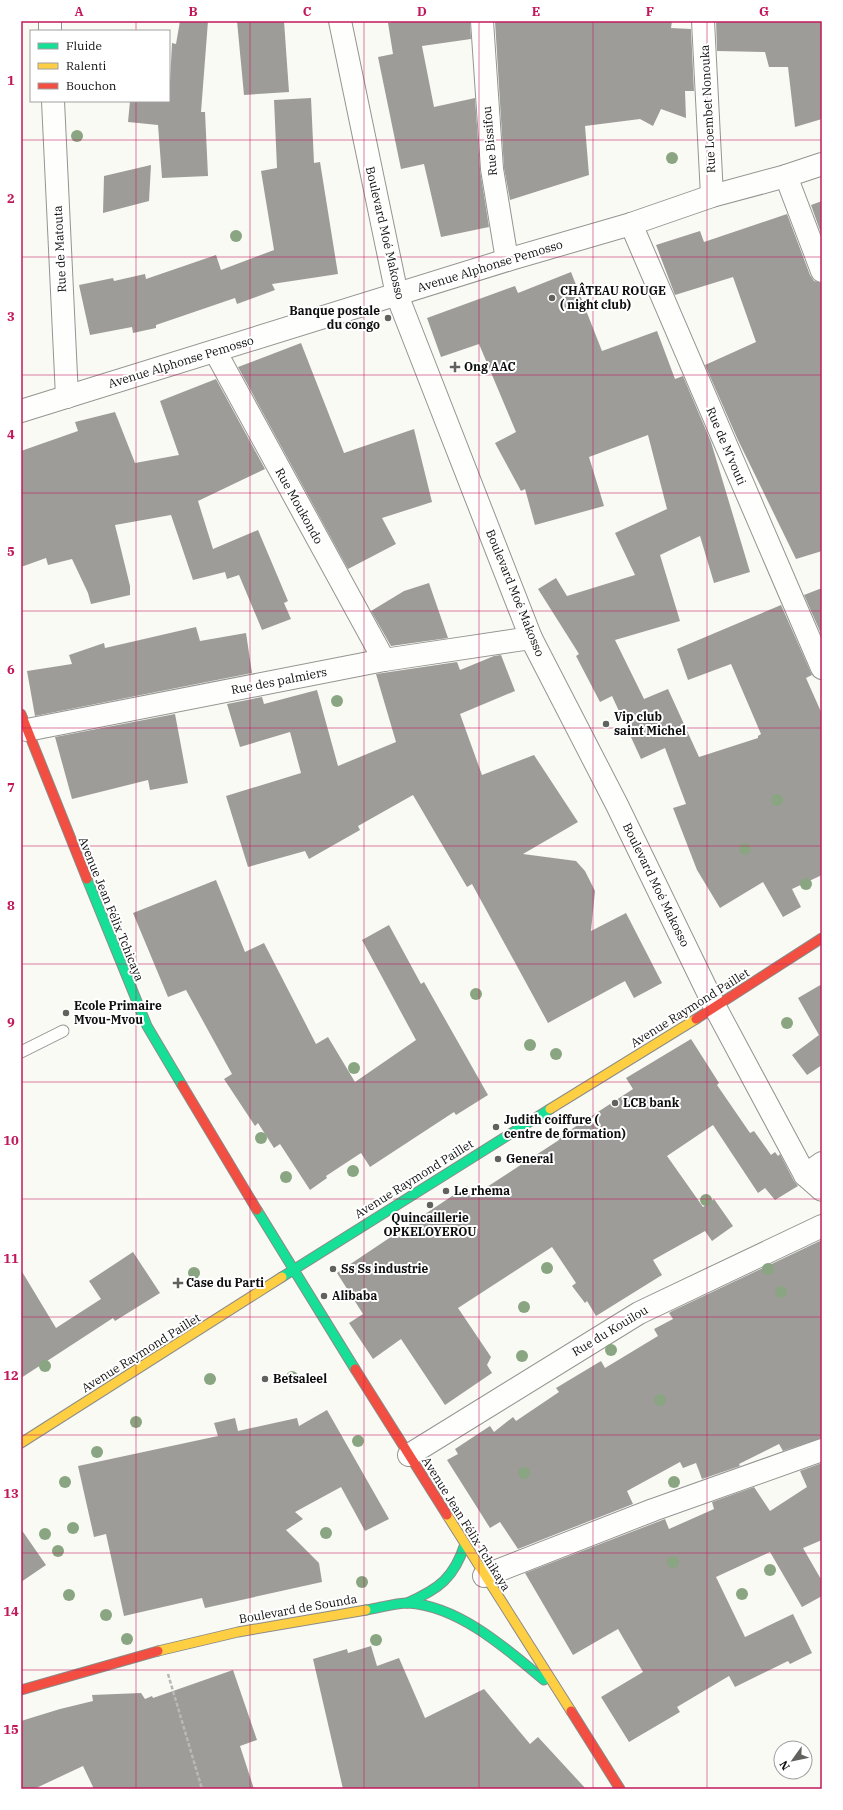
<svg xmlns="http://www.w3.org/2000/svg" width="843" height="1810" font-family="'IBM Plex Serif',serif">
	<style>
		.building { fill: #9e9c99 }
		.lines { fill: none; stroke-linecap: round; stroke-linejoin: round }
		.lane-casing { stroke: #949492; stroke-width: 13 }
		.street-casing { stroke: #949492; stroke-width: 24 }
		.fast-casing { stroke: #8b8b88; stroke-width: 11 }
		.slow-casing { stroke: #8b8b88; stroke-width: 11 }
		.jam-casing { stroke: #8b8b88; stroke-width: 11 }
		.path { stroke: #b8b8b7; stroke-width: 2.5; stroke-dasharray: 4 2; stroke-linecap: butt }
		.lane { stroke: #fefefd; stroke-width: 11 }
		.street { stroke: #fefefd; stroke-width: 22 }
		.fast { stroke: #16e098; stroke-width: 9 }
		.slow { stroke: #ffcf43; stroke-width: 9 }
		.jam { stroke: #f24e42; stroke-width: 9 }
		.tree { fill: #89a582 }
		.grid { fill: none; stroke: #c2185b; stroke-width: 1; stroke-opacity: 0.55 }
		.poi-dot { fill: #61615e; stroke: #fff; stroke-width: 1.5 }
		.labels { text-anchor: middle; stroke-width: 4; stroke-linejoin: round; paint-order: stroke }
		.street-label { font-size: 12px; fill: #0e0e0e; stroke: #fff }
		.poi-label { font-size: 12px; font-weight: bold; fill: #0e0e0e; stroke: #fff; text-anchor: start }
		.neatline { fill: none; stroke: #c2185b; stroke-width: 1.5 }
		.grid-label { font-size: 13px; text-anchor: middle; font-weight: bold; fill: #c2185b }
	</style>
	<rect width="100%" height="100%" fill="#fafaf4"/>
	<g class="building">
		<polygon points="180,21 208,21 201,112 205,112 208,176 162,178 158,125 128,122 130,101 169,101 172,43 176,44"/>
		<polygon points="237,21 284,21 289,92 244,95"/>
		<polygon points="400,21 470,21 471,39 422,46 434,107 475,98 480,170 489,227 441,237 424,164 401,169 378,57 393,54 388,23"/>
		<polygon points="495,21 672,21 671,28 691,29 694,91 685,91 686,118 661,109 653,126 640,119 585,126 589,175 510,200 504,168"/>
		<polygon points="716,21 822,21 822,119 795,127 788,67 769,67 765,52 717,51"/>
		<polygon points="311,98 314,163 320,162 338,274 272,284 275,290 237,304 235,298 156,325 156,328 133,333 132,327 90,335 79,285 113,278 114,281 145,274 146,279 216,255 221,270 274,250 261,171 277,168 274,100"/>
		<polygon points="151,165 149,201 103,213 104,176"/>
		<polygon points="822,201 822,236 811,205"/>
		<polygon points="787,214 810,275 814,281 822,283 822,551 796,559 738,440 705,365 756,342 733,277 675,295 656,245 700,231 704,242"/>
		<polygon points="571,272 602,351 657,331 675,379 683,376 711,442 750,572 714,583 700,536 660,555 680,621 615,640 644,699 668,689 699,757 758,738 758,736 761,734 731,664 688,680 677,649 781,605 812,675 806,678 822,714 822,875 792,889 801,907 783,917 763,882 720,908 697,870 673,808 686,804 665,748 641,759 612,696 600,702 576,656 579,654 538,589 556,578 567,596 635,575 615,533 667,509 648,435 589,457 604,506 535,525 525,489 521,491 495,443 516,432 479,344 441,357 427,318 515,286 518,293"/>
		<polygon points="301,343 344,453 414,429 432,502 382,518 396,544 348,569 238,367"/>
		<polygon points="216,379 265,469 198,501 213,549 258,530 288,601 284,603 291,619 262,630 239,575 227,579 225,572 193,580 171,515 115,525 130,586 130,595 91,604 88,593 72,559 48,565 46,558 21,567 21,451 78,431 75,422 115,412 135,463 179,455 160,401"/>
		<polygon points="429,583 448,638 391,646 371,611 404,591"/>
		<polygon points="822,588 822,636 804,595"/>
		<polygon points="196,627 200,641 246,633 252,673 35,716 27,671 72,664 69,655 104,643 105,648"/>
		<polygon points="501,655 515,691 460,714 482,775 534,755 578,822 523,854 576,861 585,871 595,891 591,931 626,913 662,983 634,998 625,981 548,1023 472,884 467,887 413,795 358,826 360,830 309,859 305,851 248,867 226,796 301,773 290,732 240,747 227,704 262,697 264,704 317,690 338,766 396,742 376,674 457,662 460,670 494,656"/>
		<polygon points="175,714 188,783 150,790 148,780 72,799 55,737"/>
		<polygon points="216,880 245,952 264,943 316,1044 328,1037 355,1082 416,1040 362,940 389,925 421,984 424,982 488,1095 456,1115 454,1112 370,1167 361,1153 326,1176 327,1178 310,1190 280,1144 274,1148 258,1123 255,1126 224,1079 232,1074 186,990 168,997 133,913"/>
		<polygon points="822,984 822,1065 807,1075 792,1055 819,1035 798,998"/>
		<polygon points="691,1039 719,1083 717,1085 750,1133 754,1131 771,1155 775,1152 778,1156 780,1154 794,1181 798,1186 775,1200 765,1188 758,1193 713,1125 667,1156 703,1207 714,1199 733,1226 712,1241 705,1231 653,1260 662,1275 596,1316 587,1301 585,1303 572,1286 576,1283 552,1247 458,1308 491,1357 487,1365 492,1373 445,1405 401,1339 373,1359 349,1323 363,1314 337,1273 467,1186 473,1196 559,1140 558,1138 633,1089 626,1078"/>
		<polygon points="822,1240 822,1438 783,1451 779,1444 739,1464 740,1466 702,1479 696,1463 683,1468 680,1462 627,1491 633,1504 518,1549 500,1522 490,1528 447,1460 458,1454 455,1449 490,1426 494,1432 513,1417 516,1421 559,1392 556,1388 601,1361 605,1368 658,1336 654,1329 673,1319 669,1313 672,1311"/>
		<polygon points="133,1252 160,1293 115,1321 113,1318 21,1378 21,1270 56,1328 101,1299 89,1281"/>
		<polygon points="327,1410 389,1519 365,1531 341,1487 295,1512 303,1519 286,1530 319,1563 322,1582 205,1608 202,1598 124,1616 106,1534 94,1537 78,1466 218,1436 214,1423 235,1418 238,1431 297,1418 299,1426"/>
		<polygon points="822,1463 822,1540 803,1548 822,1581 822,1596 802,1607 770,1552 716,1577 745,1637 793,1614 812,1653 790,1664 788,1661 735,1687 729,1676 677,1707 680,1712 629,1742 601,1697 643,1672 618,1629 573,1655 525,1573 665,1519 669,1529 714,1509 712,1502 754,1487 770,1511 807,1487 800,1471"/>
		<polygon points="21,1529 46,1565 21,1582"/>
		<polygon points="371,1646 377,1666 399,1658 425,1718 484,1689 530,1744 538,1737 586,1789 343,1789 313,1659 347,1649 348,1653"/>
		<polygon points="233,1670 257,1740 240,1746 254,1789 94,1789 83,1766 34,1789 21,1789 21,1721 60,1709 93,1701 92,1695 141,1693 145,1699 152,1696 153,1698"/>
	</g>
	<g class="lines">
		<defs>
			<polyline id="lane" points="21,1052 63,1031"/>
			<g id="street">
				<polyline points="50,21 50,31"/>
				<polyline points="340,21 397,295 531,638 617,805 715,1007 805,1175 822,1190"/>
				<polyline points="482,21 492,169 507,260"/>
				<polyline points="703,21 712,196"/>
				<polyline points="53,101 67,397"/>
				<polyline points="786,176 822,271"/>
				<polyline points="631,224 822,668"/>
				<polyline points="215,351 384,660"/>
				<polyline points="21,411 507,260 631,224 712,196 786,176 822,164"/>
				<polyline points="27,730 384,660 531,638"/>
				<polyline points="805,1175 822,1163"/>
				<polyline points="409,1455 639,1313 822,1226"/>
				<polyline points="484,1576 653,1510 822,1450"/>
			</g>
			<g id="fast">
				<polyline points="87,879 147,1026 182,1085"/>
				<polyline points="257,1210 355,1369"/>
				<polyline points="282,1277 550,1109"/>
				<path d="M407,1603C439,1589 454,1578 465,1544"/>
				<path d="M366,1610C379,1608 395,1603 408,1603C459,1606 507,1649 544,1680"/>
			</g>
			<g id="slow">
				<polyline points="550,1109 696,1019"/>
				<polyline points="21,1443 282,1277"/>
				<polyline points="447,1515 571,1711"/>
				<polyline points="158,1651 238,1632 366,1610"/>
			</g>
			<g id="jam">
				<polyline points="21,714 87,879"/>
				<polyline points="696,1019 822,938"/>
				<polyline points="182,1085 257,1210"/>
				<polyline points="355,1369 447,1515"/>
				<polyline points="21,1690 158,1651"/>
				<polyline points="571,1711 620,1789"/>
			</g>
		</defs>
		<use href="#lane" class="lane-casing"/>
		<use href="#street" class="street-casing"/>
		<use href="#fast" class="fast-casing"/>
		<use href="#slow" class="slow-casing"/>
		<use href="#jam" class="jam-casing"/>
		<polyline class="path" points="168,1674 202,1789"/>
		<use href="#lane" class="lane"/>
		<use href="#street" class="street"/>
		<use href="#fast" class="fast"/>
		<use href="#slow" class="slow"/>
		<use href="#jam" class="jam"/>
	</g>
	<g class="tree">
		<circle cx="77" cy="136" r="6"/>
		<circle cx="672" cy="158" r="6"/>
		<circle cx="236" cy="236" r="6"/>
		<circle cx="337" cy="701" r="6"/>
		<circle cx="777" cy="800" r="6"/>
		<circle cx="745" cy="849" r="6"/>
		<circle cx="806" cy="884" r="6"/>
		<circle cx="476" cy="994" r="6"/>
		<circle cx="787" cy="1023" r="6"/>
		<circle cx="530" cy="1045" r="6"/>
		<circle cx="556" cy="1054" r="6"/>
		<circle cx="354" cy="1068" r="6"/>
		<circle cx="261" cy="1138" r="6"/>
		<circle cx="353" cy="1171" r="6"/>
		<circle cx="286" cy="1177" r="6"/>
		<circle cx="706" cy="1200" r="6"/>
		<circle cx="547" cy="1268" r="6"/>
		<circle cx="768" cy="1269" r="6"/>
		<circle cx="194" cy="1273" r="6"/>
		<circle cx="781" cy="1292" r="6"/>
		<circle cx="524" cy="1307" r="6"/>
		<circle cx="611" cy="1350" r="6"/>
		<circle cx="522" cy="1356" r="6"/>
		<circle cx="45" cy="1366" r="6"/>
		<circle cx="292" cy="1377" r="6"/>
		<circle cx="210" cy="1379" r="6"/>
		<circle cx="660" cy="1400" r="6"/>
		<circle cx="136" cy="1422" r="6"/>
		<circle cx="358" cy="1441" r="6"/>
		<circle cx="97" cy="1452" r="6"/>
		<circle cx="524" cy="1473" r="6"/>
		<circle cx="65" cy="1482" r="6"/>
		<circle cx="674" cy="1482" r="6"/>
		<circle cx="73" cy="1528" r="6"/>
		<circle cx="326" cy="1533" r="6"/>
		<circle cx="45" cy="1534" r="6"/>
		<circle cx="58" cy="1551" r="6"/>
		<circle cx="673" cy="1562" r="6"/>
		<circle cx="770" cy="1570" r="6"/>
		<circle cx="362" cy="1582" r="6"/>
		<circle cx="742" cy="1594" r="6"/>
		<circle cx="69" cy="1595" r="6"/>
		<circle cx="106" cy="1615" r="6"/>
		<circle cx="127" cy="1639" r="6"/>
		<circle cx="376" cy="1640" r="6"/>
	</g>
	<path class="grid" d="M136,21V31M250,21V1789M364,21V1789M479,21V1789M593,21V1789M707,21V1789M136,101V1789M21,140H822M21,257H822M21,375H822M21,493H822M21,611H822M21,728H822M21,846H822M21,964H822M21,1082H822M21,1199H822M21,1317H822M21,1435H822M21,1553H822M21,1670H822"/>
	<g class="poi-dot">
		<circle cx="552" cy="298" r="4"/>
		<circle cx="388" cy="318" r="4"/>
		<path d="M453 361h4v4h4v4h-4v4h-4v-4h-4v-4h4z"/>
		<circle cx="606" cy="724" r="4"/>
		<circle cx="66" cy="1013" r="4"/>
		<circle cx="615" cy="1103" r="4"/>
		<circle cx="496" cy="1127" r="4"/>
		<circle cx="498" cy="1159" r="4"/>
		<circle cx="446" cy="1191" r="4"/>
		<circle cx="430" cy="1205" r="4"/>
		<circle cx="333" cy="1269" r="4"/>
		<path d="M176 1277h4v4h4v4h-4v4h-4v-4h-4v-4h4z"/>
		<circle cx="324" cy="1296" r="4"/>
		<circle cx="265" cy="1379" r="4"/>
	</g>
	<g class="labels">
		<g class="street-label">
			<text transform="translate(708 109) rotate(-93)" y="4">Rue Loembet Nonouka</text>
			<text transform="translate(490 141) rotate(-95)" y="4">Rue Bissifou</text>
			<text transform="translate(385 233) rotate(77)" y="4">Boulevard Moé Makosso</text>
			<text transform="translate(60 249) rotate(-93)" y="4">Rue de Matouta</text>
			<text transform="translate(490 266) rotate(-17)" y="4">Avenue Alphonse Pemosso</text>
			<text transform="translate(181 362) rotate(-17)" y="4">Avenue Alphonse Pemosso</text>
			<text transform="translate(726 446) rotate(67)" y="4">Rue de M'vouti</text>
			<text transform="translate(299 506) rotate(61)" y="4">Rue Moukondo</text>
			<text transform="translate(515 593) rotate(68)" y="4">Boulevard Moé Makosso</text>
			<text transform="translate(279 681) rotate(-11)" y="4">Rue des palmiers</text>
			<text transform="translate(656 885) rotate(64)" y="4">Boulevard Moé Makosso</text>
			<text transform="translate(111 909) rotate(68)" y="4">Avenue Jean Félix Tchicaya</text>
			<text transform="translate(690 1008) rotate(-32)" y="4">Avenue Raymond Paillet</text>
			<text transform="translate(414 1179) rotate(-32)" y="4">Avenue Raymond Paillet</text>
			<text transform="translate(610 1331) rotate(-31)" y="4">Rue du Kouilou</text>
			<text transform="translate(141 1353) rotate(-32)" y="4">Avenue Raymond Paillet</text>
			<text transform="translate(466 1524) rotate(58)" y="4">Avenue Jean Félix Tchikaya</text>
			<text transform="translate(298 1609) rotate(-10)" y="4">Boulevard de Sounda</text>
		</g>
		<g class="poi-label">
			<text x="560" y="295">CHÂTEAU ROUGE<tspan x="560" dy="14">( night club)</tspan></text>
			<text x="380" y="315" text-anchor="end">Banque postale<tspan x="380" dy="14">du congo</tspan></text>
			<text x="464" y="371">Ong AAC</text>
			<text x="614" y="721">Vip club<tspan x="614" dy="14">saint Michel</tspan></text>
			<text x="74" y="1010">Ecole Primaire<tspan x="74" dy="14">Mvou-Mvou</tspan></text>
			<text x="623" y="1107">LCB bank</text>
			<text x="504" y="1124">Judith coiffure (<tspan x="504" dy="14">centre de formation)</tspan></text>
			<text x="506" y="1163">General</text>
			<text x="454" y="1195">Le rhema</text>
			<text x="430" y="1222" text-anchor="middle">Quincaillerie<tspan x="430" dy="14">OPKELOYEROU</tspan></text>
			<text x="341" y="1273">Ss Ss industrie</text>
			<text x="186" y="1287">Case du Parti</text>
			<text x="332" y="1300">Alibaba</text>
			<text x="273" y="1383">Betsaleel</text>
		</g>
	</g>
	<rect width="843" height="1810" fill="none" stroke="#ffffff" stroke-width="44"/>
	<rect x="30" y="30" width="140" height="72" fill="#ffffff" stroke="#9f9f9f"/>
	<rect x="38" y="43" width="20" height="6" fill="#16e098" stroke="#9f9f9f"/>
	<text x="66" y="50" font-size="12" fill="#0e0e0e">Fluide</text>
	<rect x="38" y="63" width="20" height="6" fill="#ffcf43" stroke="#9f9f9f"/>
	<text x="66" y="70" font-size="12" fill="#0e0e0e">Ralenti</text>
	<rect x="38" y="83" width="20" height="6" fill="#f24e42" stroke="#9f9f9f"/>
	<text x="66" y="90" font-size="12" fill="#0e0e0e">Bouchon</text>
	<g transform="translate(793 1760) rotate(237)"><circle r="19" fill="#ffffff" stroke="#9f9f9f"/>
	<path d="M0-3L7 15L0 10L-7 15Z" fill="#61615e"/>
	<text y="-6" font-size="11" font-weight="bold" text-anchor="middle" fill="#0e0e0e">N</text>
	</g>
	<rect x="22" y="22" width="799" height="1766" class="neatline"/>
	<g class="grid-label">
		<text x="79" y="16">A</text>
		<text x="193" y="16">B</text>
		<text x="307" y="16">C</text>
		<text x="422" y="16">D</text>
		<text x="536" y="16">E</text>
		<text x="650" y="16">F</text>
		<text x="764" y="16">G</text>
		<text x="11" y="85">1</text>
		<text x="11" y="203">2</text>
		<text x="11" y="321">3</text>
		<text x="11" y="439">4</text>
		<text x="11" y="556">5</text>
		<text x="11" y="674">6</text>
		<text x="11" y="792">7</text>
		<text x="11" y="910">8</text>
		<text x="11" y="1027">9</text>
		<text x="11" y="1145">10</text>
		<text x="11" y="1263">11</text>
		<text x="11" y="1380">12</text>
		<text x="11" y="1498">13</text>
		<text x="11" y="1616">14</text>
		<text x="11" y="1734">15</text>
	</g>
</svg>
